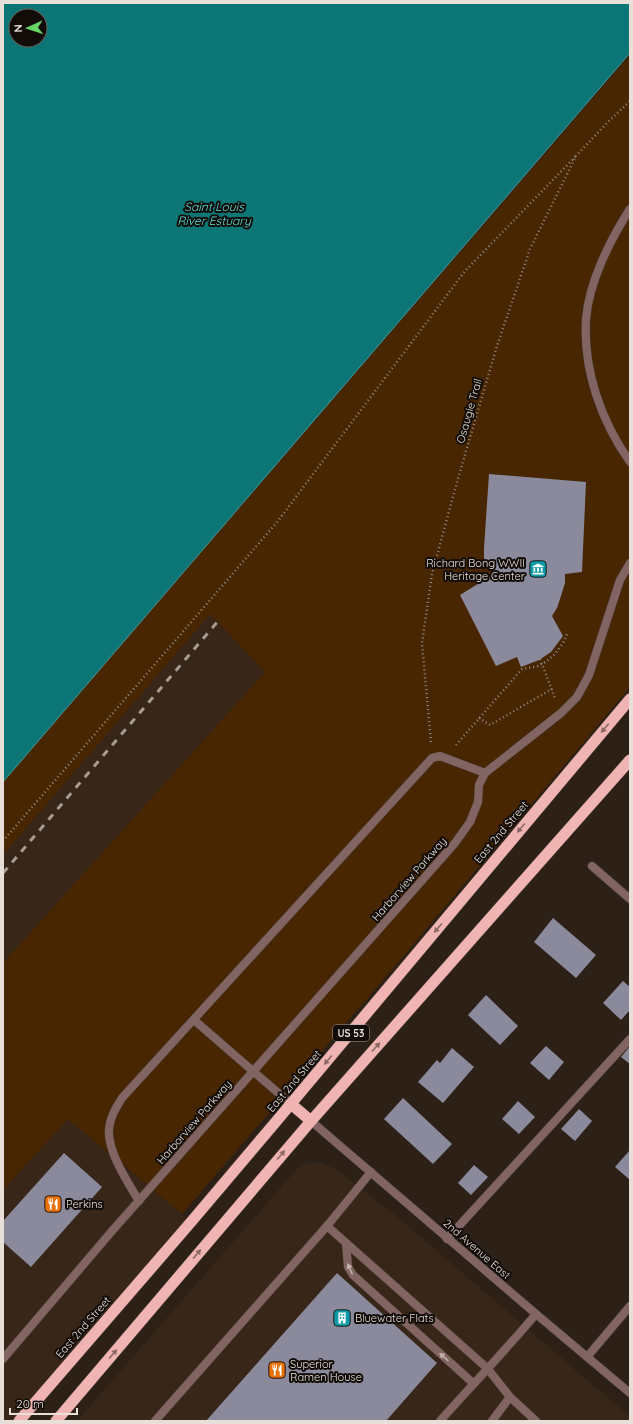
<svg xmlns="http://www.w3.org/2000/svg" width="633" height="1424" font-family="Quicksand,sans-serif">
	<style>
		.built { fill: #382718 }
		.green { fill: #482602 }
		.water { fill: #0c7676; stroke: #4e9693; fill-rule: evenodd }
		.building { fill: #8a8a9c }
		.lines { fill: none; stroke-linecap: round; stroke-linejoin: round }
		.service-casing { stroke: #473c32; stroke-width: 9 }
		.minor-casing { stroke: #473c32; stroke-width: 9 }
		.trunk-casing { stroke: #473c32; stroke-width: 12 }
		.path { stroke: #938981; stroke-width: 2.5; stroke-dasharray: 1 3; stroke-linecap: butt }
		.service { stroke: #826563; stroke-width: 8 }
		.minor { stroke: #826563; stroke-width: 8 }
		.trunk { stroke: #f0b5b2; stroke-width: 11 }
		.rail { stroke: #a69c94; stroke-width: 3; stroke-dasharray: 7 7; stroke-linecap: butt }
		.oneway { fill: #8c6966 }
		.oneway2 { fill: #c4b4af }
		.labels { text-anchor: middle; stroke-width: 4; stroke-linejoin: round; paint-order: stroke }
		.shield { fill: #110c08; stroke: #a7a09a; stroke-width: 1 }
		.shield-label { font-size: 10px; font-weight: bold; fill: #e7dfd8 }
		.street-label { font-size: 11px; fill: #e7dfd8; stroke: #110c08 }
		.poi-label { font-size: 11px; fill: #e7dfd8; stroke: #110c08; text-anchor: start }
		.water-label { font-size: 12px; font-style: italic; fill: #5ce0e0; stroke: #110c08 }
	</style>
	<rect width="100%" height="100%" fill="#2d2117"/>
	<g class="built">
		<polygon points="210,614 265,672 3,963 3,855"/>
		<polygon points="68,1119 191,1222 19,1421 3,1421 3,1190"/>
		<polygon points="309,1163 320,1163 334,1168 395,1215 630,1417 630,1421 77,1421 296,1170 301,1165"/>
	</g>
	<polygon class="green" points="630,55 630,687 396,965 182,1214 68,1119 3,1190 3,963 265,672 210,614 3,855 3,782"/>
	<path class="water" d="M3,3H630V53L3,782ZM16,16H40V40H16Z"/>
	<g class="building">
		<polygon points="489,474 586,482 582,572 565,574 565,583 560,599 557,608 552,616 563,636 551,652 539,660 521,667 517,657 496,666 460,595 494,574 493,567 484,567 484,548"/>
		<polygon points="553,918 596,955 576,978 534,942"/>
		<polygon points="623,981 630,987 630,1010 621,1020 603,1003"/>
		<polygon points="486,995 518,1026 500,1045 468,1015"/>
		<polygon points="546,1046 564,1062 549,1080 530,1063"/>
		<polygon points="630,1046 630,1064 621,1057"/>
		<polygon points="452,1048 474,1067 443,1103 418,1082 437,1060 440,1063"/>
		<polygon points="403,1098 452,1144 433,1164 384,1119"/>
		<polygon points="518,1101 535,1117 519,1134 502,1119"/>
		<polygon points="579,1109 592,1121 575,1141 561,1129"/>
		<polygon points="630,1150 630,1180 615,1167"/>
		<polygon points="64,1153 102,1187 31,1267 3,1242 3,1221"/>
		<polygon points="474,1165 488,1177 471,1195 458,1183"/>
		<polygon points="337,1273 437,1363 386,1421 206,1421"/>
	</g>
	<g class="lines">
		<defs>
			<g id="service">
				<polyline points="194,1020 291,1104"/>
				<path d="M139,1201C128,1183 107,1151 109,1129C110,1117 116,1108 122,1098L432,758L440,756L485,773"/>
				<polyline points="327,1226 487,1368 510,1397 536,1421"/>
				<polyline points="447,1239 630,1039"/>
				<polyline points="346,1243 348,1267 353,1275 473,1383"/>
				<polyline points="3,1359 112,1231 455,843 470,822 478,802 479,785 485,773 561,713 577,697 589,675 620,580 630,563"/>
				<polyline points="155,1421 327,1226 371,1172"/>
				<path d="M440,1421C472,1385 505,1351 536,1314"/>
				<polyline points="492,1421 510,1397"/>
			</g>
			<g id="minor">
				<path d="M630,209C610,240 589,282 586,319C583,370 601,421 630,462"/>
				<polyline points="592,866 630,899"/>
				<polyline points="311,1121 536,1314 630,1393"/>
				<polyline points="587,1357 630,1306"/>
			</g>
			<g id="trunk">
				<polyline points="291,1104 311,1121"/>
				<polyline points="19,1421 191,1222 274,1124 630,699"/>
				<polyline points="56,1421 311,1121 630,760"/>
			</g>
		</defs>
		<use href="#service" class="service-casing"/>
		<use href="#minor" class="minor-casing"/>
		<use href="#trunk" class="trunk-casing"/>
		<g class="path">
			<polyline points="540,659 555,698"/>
			<polyline points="479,718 490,725 552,689"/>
			<polyline points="431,742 422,643 432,574 457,482 496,349 530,249 576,156 607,123 630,101"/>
			<polyline points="456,745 522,669 538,666 547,661 555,654 563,643 567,634"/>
			<polyline points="3,841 278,521 465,271 576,156"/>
		</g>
		<use href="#service" class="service"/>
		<use href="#minor" class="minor"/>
		<use href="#trunk" class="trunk"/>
		<polyline class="rail" points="3,873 219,620"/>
	</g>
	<defs><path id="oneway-solid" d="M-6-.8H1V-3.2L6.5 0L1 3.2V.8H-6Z"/></defs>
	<g class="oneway">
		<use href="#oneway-solid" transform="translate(605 728) rotate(130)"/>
		<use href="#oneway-solid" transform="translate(521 828) rotate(130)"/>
		<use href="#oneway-solid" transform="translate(438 928) rotate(130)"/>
		<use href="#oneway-solid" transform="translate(376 1047) rotate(-48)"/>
		<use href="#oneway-solid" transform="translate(328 1060) rotate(130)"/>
		<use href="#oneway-solid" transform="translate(281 1155) rotate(-50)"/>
		<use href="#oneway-solid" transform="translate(197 1254) rotate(-50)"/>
		<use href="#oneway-solid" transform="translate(113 1354) rotate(-50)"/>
	</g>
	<g class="oneway2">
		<use href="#oneway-solid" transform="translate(350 1269) rotate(-114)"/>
		<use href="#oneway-solid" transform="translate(444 1357) rotate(-138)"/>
	</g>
	<defs>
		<symbol id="museum-square" viewBox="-11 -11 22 22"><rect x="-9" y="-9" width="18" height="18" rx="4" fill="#0f9aa8" stroke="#110c08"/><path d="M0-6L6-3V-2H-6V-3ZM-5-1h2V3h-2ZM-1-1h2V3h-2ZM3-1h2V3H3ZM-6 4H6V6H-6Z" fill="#fff"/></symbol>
		<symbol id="restaurant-square" viewBox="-11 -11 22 22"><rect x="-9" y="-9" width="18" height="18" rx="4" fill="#e8710a" stroke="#110c08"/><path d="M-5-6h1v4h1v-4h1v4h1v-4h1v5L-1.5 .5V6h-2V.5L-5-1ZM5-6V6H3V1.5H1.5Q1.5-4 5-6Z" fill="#fff"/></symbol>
		<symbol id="building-square" viewBox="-11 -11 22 22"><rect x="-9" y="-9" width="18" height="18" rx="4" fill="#0f9aa8" stroke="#110c08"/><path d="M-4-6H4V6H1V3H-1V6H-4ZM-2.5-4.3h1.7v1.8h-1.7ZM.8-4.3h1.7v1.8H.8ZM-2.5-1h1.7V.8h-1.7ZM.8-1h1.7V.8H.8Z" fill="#fff"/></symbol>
	</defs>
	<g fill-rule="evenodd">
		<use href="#museum-square" x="528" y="559" width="20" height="20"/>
		<use href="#restaurant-square" x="43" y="1194" width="20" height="20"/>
		<use href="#building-square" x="332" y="1308" width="20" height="20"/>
		<use href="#restaurant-square" x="267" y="1360" width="20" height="20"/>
	</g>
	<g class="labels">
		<rect class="shield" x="333" y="1025" width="36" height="16" rx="3"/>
		<g class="shield-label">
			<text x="351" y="1037">US 53</text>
		</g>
		<g class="street-label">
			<text transform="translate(469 411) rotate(-74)" y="4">Osaugie Trail</text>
			<text transform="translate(501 832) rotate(-50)" y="4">East 2nd Street</text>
			<text transform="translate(409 879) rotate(-49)" y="4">Harborview Parkway</text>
			<text transform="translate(294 1081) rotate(-50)" y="4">East 2nd Street</text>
			<text transform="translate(194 1122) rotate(-49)" y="4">Harborview Parkway</text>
			<text transform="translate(477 1249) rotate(41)" y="4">2nd Avenue East</text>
			<text transform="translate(83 1327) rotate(-49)" y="4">East 2nd Street</text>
		</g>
		<g class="poi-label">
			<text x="525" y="567" text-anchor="end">Richard Bong WWII<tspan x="525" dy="13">Heritage Center</tspan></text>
			<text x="66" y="1208">Perkins</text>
			<text x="355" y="1322">Bluewater Flats</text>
			<text x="290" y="1368">Superior<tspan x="290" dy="13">Ramen House</tspan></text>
		</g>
		<g class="water-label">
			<text x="214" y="211">Saint Louis<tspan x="214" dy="14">River Estuary</tspan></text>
		</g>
	</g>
	<rect width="633" height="1424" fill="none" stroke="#e7dfd8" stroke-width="8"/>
	<g transform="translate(28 28) rotate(267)"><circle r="19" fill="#110c08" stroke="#67605b"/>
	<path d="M0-3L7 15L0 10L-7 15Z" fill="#68d465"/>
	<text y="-6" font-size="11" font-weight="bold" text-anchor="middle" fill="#e7dfd8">N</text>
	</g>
	<path d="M10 1408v6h67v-6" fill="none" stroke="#e7dfd8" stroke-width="2"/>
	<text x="16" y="1408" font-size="12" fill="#e7dfd8" stroke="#110c08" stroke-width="3" paint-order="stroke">20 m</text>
</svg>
